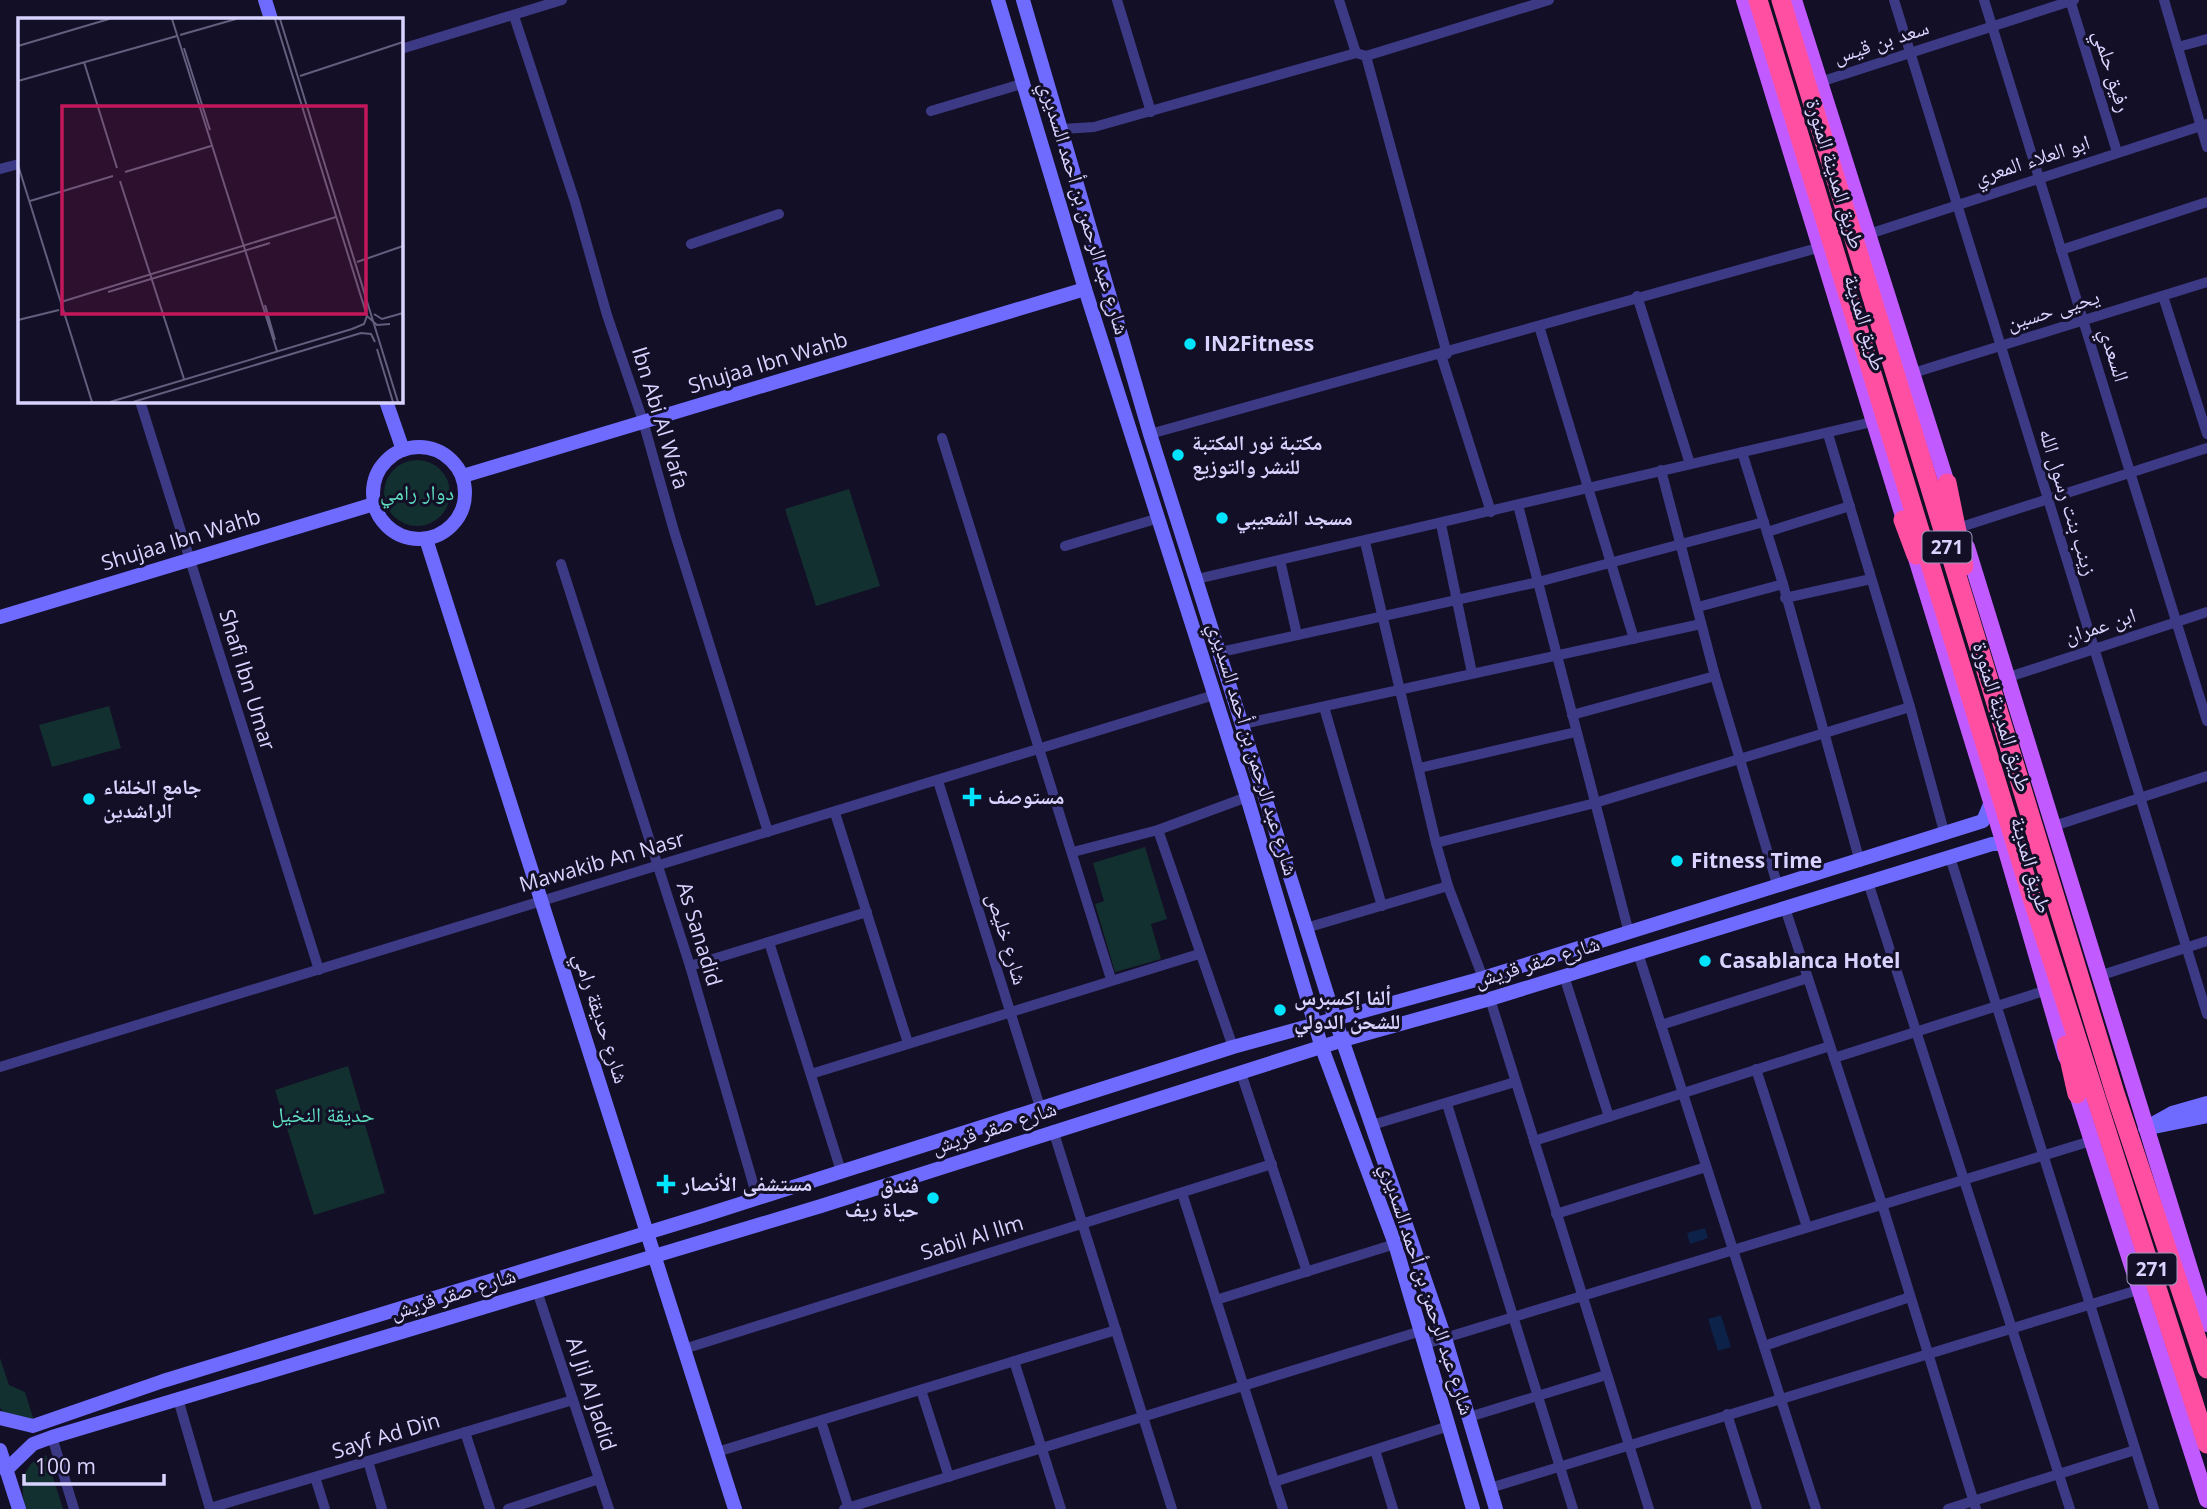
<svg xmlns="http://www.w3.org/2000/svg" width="2207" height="1509" font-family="'Open Sans','Noto Naskh Arabic',sans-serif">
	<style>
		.green { fill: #12302f }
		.water { fill: #0c2248 }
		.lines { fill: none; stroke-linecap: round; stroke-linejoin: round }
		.street { stroke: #3d3a85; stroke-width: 10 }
		.secondary { stroke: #6f6bff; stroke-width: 14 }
		.primary { stroke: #c25bff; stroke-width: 16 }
		.highway { stroke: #ff4fa3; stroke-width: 19 }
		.poi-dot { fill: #00e5ff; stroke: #130f26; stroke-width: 2.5 }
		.labels { text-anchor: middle; stroke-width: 6; stroke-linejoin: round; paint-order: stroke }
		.shield { fill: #130f26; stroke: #9e99be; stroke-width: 2 }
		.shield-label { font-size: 19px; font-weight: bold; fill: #d9d4ff }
		.street-label { font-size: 21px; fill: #d9d4ff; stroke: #130f26 }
		.poi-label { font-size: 21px; font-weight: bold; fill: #d9d4ff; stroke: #130f26; text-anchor: start }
		.park-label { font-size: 21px; fill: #5fe0c0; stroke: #130f26 }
		.inset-road { fill: none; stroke: #625e7d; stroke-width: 2 }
		.view { fill: #c2185b; fill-opacity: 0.15; stroke: #c2185b; stroke-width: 3.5 }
		.inset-edge { fill: none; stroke: #d9d4ff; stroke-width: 3.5 }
	</style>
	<rect width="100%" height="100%" fill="#130f26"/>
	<g class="green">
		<circle cx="417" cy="493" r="33"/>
		<polygon points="849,489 880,586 816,606 785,509"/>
		<polygon points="109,706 121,748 52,767 39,725"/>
		<polygon points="1145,847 1167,919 1151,924 1161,959 1115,972 1095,904 1104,901 1093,863"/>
		<polygon points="348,1066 385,1193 314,1215 275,1090"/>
		<polygon points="0,1358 9,1385 25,1392 34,1421 8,1416 0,1408"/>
		<path d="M46,1455L63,1509H26C19,1487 22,1462 46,1455Z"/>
	</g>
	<g class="water">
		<polygon points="1705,1228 1708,1238 1690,1244 1687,1233"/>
		<polygon points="1721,1315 1731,1347 1718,1351 1708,1319"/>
	</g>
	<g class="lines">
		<g class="street">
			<polyline points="1117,0 1151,112"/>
			<polyline points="1339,0 1356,53"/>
			<polyline points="1894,0 2207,1014"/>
			<polyline points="1984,0 2207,721"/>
			<polyline points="2070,0 2117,152"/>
			<polyline points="2164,0 2207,147"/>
			<polyline points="514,16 575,202 607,315 643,421 674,531 768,832"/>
			<polyline points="2178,47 2207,39"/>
			<polyline points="401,49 562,0"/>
			<polyline points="1366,56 1447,354"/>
			<polyline points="1820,82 2074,0"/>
			<polyline points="931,111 1025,83"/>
			<polyline points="1062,129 1094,127 1356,53 1366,56 1549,0"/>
			<polyline points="0,169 19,164"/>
			<polyline points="1869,234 2207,124"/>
			<polyline points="691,244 779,214"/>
			<polyline points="2061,250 2207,202"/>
			<polyline points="1637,296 1690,464"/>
			<polyline points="2163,296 2207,434"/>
			<polyline points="1539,326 1634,639"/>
			<polyline points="1441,355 1491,512"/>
			<polyline points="1910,374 2207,282"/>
			<polyline points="140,401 319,970"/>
			<polyline points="1150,434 1821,247"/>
			<polyline points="1828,434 1910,707 1945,835"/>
			<polyline points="942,438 1111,979"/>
			<polyline points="1742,452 1783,584 1860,862"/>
			<polyline points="1661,470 1715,676 1778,887"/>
			<polyline points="1518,505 1629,933"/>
			<polyline points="1441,524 1472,673"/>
			<polyline points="1961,527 2207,448"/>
			<polyline points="1767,532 1850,506"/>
			<polyline points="1365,542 1436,843 1448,886 1483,978"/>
			<polyline points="1065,546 1159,518"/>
			<polyline points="1280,560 1297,635"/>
			<polyline points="561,564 690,966 757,1197"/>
			<polyline points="1197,579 1872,422"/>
			<polyline points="1785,598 1871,579"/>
			<polyline points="1698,607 1783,584"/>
			<polyline points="1221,652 1538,582 1764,522"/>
			<polyline points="2006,678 2207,612"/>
			<polyline points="1324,707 1382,906"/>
			<polyline points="1572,715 1715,676"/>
			<polyline points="1243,724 1701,624"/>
			<polyline points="1419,768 1576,732"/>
			<polyline points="938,781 1040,1107"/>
			<polyline points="835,813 908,1043"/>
			<polyline points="2051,827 2207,776"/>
			<polyline points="1158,830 1233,1047"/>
			<polyline points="1436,843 1595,803 1910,707"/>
			<polyline points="1073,852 1158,830 1247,797"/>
			<polyline points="1950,857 2154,1509"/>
			<polyline points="1868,882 2070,1509"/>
			<polyline points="1785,908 1882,1204 1976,1509"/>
			<polyline points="1306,928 1448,886"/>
			<polyline points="769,942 841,1171"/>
			<polyline points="1638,953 1816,1509"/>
			<polyline points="690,966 867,912"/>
			<polyline points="2102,975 2207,941"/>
			<polyline points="1564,976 1609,1117"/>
			<polyline points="1490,999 1649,1509"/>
			<polyline points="1661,1025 1808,978"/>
			<polyline points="1834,1058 2044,991"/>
			<polyline points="0,1067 1214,695"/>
			<polyline points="1756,1069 1807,1227"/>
			<polyline points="1241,1073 1307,1272"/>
			<polyline points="811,1074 1199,954"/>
			<polyline points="1447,1104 1573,1509"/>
			<polyline points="1372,1125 1515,1082"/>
			<polyline points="1053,1130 1172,1509"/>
			<polyline points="1534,1141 1830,1046"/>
			<polyline points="1182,1193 1283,1509"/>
			<polyline points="1556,1214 1706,1167"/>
			<polyline points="537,1291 609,1509"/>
			<polyline points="1216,1300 1395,1244"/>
			<polyline points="1425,1344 2091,1141"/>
			<polyline points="1764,1346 1910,1297"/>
			<polyline points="684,1349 1272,1164"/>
			<polyline points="1014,1361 1061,1509"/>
			<polyline points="921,1390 949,1477"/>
			<polyline points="178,1399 210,1509"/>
			<polyline points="1727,1414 1757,1509"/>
			<polyline points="1469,1417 1606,1375"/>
			<polyline points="821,1421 849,1509"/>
			<polyline points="465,1432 490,1509"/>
			<polyline points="52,1437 74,1509"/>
			<polyline points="1375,1450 1393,1509"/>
			<polyline points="717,1452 1116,1330"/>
			<polyline points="368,1461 382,1509"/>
			<polyline points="315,1477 325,1509"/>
			<polyline points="1274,1482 1449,1426"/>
			<polyline points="1490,1488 2141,1289"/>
			<polyline points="210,1508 573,1400"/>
			<polyline points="508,1509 599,1479"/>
			<polyline points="844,1509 1421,1331"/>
			<polyline points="1948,1509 2135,1450"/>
		</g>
		<g class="secondary">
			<polyline points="265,0 271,19"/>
			<polyline points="998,0 1085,289 1247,797 1322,1048 1395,1244 1473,1509"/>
			<polyline points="1023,0 1150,434 1335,1019 1445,1338 1496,1509"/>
			<polyline points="386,401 403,450"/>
			<circle cx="419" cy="493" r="46"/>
			<polyline points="463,476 1085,289"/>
			<polyline points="426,539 735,1509"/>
			<polyline points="0,617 374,504"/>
			<polyline points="2154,1127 2207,1116"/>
			<polyline points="2145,1128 2172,1113 2207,1103"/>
			<polyline points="0,1418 33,1426 163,1381 702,1216 1233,1047 1483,978 1983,821 1991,802"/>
			<polyline points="0,1450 19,1509"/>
			<polyline points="6,1470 33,1444 52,1437 821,1206 1343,1040 1490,999 1992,844 2004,844"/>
		</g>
		<g class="primary">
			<polyline points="1744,0 2004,844 2066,1057"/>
			<polyline points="1794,0 1950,493"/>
			<polyline points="1967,547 2207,1324"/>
			<polyline points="2073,1082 2207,1500"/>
		</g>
		<g class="highway">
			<polyline points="1758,0 2032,898 2207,1444"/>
			<polyline points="1781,0 2115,1093 2207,1369"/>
			<polyline points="1947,483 1964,566"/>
			<polyline points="1903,520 1916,555"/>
			<polyline points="2066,1045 2077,1094"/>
		</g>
	</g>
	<g class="poi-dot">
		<circle cx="1190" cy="344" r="7"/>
		<circle cx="1178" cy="455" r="7"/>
		<circle cx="1222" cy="518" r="7"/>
		<path d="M968.5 786.5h7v7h7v7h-7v7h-7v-7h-7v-7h7z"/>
		<circle cx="89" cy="799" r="7"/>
		<circle cx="1677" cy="861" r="7"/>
		<circle cx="1705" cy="961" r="7"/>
		<circle cx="1280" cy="1010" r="7"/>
		<path d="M662.5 1173.5h7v7h7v7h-7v7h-7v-7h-7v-7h7z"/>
		<circle cx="933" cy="1198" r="7"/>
	</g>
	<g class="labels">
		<g class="shield">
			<rect x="1922.5" y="531.5" width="49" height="31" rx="5"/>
			<rect x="2127.5" y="1253.5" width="49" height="31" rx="5"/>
		</g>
		<g class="shield-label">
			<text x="1947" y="554">271</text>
			<text x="2152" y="1276">271</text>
		</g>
		<g class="street-label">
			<text transform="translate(1881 42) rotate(-18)" y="7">سعد بن قيس</text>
			<text transform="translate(2112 71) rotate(73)" y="7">رفيق حلمي</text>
			<text transform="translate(2032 160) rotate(-18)" y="7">ابو العلاء المعري</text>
			<text transform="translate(1835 174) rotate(73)" y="7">طريق المدينة المنورة</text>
			<text transform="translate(1084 208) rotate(73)" y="7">شارع عبد الرحمن بن أحمد السديري</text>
			<text transform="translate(2053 310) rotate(-17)" y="7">يحيى حسين</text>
			<text transform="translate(1865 323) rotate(73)" y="7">طريق المدينة</text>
			<text transform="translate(2114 355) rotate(73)" y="7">السعدي</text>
			<text transform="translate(768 363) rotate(-17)" y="7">Shujaa Ibn Wahb</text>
			<text transform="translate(660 418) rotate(73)" y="7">Ibn Abi Al Wafa</text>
			<text transform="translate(2068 502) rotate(73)" y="7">زينب بنت رسول الله</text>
			<text transform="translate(181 540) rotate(-17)" y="7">Shujaa Ibn Wahb</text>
			<text transform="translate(2100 626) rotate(-18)" y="7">ابن عمران</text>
			<text transform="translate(247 680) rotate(73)" y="7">Shafi Ibn Umar</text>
			<text transform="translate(2002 717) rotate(73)" y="7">طريق المدينة المنورة</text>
			<text transform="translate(1253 749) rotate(73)" y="7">شارع عبد الرحمن بن أحمد السديري</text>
			<text transform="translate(602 862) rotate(-16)" y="7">Mawakib An Nasr</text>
			<text transform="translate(2031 865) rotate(74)" y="7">طريق المدينة</text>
			<text transform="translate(699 934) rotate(73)" y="7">As Sanadid</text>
			<text transform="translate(1007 939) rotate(73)" y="7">شارع خليص</text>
			<text transform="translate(1537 962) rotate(-17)" y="7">شارع صقر قريش</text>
			<text transform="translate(601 1018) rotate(72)" y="7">شارع حديقة رامي</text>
			<text transform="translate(994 1128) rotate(-18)" y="7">شارع صقر قريش</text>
			<text transform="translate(972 1238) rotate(-17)" y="7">Sabil Al llm</text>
			<text transform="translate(1427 1289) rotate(72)" y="7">شارع عبد الرحمن بن أحمد السديري</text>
			<text transform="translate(453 1294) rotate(-17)" y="7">شارع صقر قريش</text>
			<text transform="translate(591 1394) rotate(72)" y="7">Al Jil Al Jadid</text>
			<text transform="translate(386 1436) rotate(-17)" y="7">Sayf Ad Din</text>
		</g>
		<g class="poi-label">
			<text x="1204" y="351">IN2Fitness</text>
			<text x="1192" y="450">مكتبة نور المكتبة<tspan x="1192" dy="24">للنشر والتوزيع</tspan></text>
			<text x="1236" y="525">مسجد الشعيبي</text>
			<text x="103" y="794">جامع الخلفاء<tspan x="103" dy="24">الراشدين</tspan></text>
			<text x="988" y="804">مستوصف</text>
			<text x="1691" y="868">Fitness Time</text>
			<text x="1719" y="968">Casablanca Hotel</text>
			<text x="1294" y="1005">ألفا إكسبرس<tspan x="1294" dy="24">للشحن الدولي</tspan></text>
			<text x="682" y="1191">مستشفى الأنصار</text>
			<text x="919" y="1193" text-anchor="end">فندق<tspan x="919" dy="24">حياة ريف</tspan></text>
		</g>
		<g class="park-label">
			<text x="417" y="500">دوار رامي</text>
			<text x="323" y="1122">حديقة النخيل</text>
		</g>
	</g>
	<g transform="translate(18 18)">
		<rect width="385" height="385" fill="#130f26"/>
		<path class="inset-road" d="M154,1L259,333M257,1L349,298L359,307L372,306M262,1L380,384M162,17L218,1M0,28L91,1M166,30L192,112M66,44L99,150M282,58L385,24M0,63L159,18M0,147L74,384M107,154L193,128M102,163L166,361M12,183L95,158M339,244L385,228M90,274L252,225M43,284L318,199M247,287L257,322M356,296L364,301L385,295M0,302L41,292M359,331L375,384M92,384L334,311L346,306L349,298M115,384L343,315L353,316L357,324"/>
		<path class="view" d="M44,88H348V296H44Z"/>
		<rect width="385" height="385" class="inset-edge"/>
	</g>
	<path d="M24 1474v10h140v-10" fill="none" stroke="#d9d4ff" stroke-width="3.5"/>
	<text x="35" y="1474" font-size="21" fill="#d9d4ff" stroke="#130f26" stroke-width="5" paint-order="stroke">100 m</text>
</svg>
